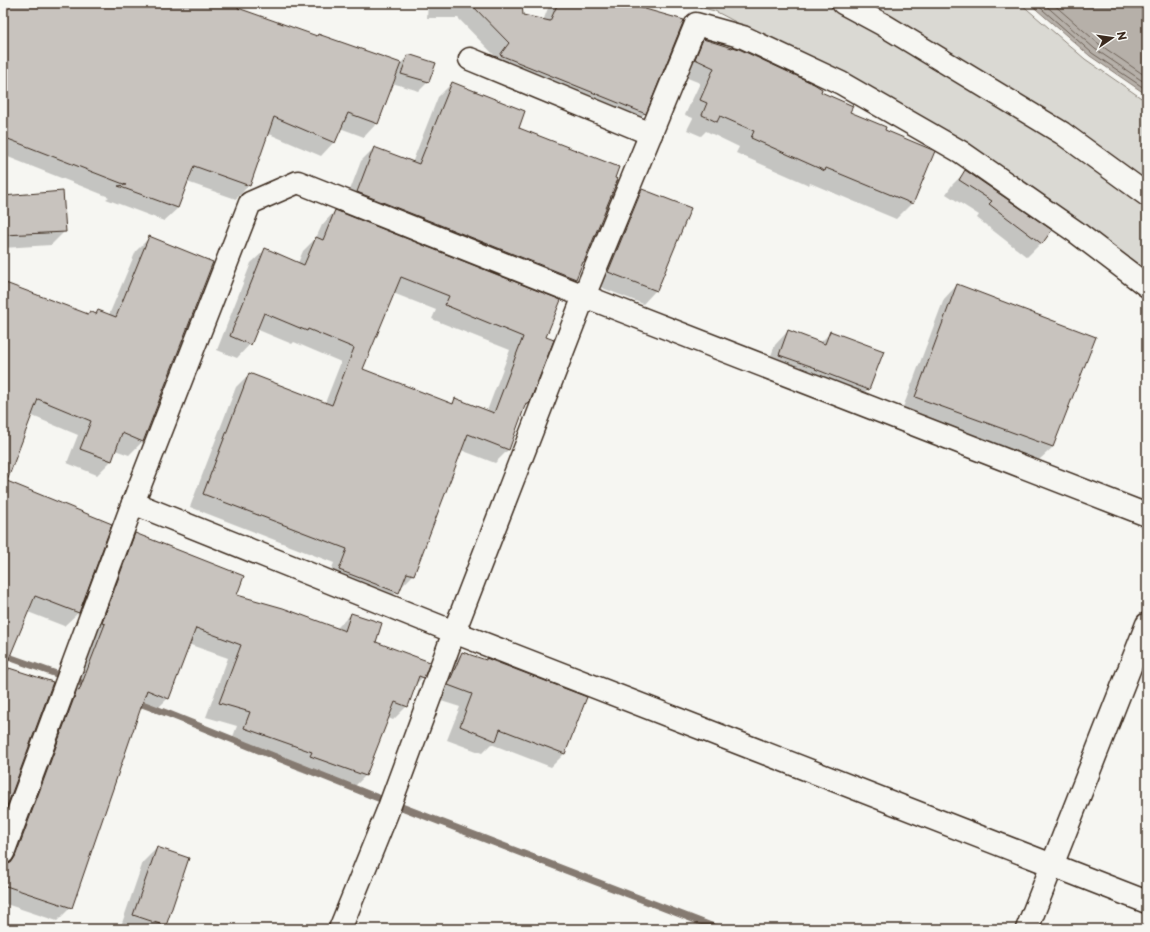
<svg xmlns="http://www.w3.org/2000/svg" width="1150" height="932" font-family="'Playpen Sans',sans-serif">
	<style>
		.green { fill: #dad9d3; stroke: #8a8278 }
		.water { fill: #b6b0a9; stroke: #857a71 }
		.shadow { fill: #0003; fill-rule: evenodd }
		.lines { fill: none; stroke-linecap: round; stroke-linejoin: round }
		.shore { stroke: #6c6056; stroke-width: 1 }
		.stream { stroke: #857a71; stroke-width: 7 }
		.building { fill: #c8c3be; stroke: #3b2a1e; fill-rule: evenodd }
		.minor-casing { stroke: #3b2a1e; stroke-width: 25 }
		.minor { stroke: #f6f6f2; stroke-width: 22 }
	</style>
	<rect width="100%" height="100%" fill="#f6f6f2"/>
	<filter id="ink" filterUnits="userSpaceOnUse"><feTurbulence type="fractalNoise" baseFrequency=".025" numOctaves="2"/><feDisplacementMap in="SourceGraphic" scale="8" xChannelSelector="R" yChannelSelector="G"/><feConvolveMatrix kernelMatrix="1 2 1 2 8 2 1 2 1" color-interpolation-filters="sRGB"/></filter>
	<g filter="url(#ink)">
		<polygon class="green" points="682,3 1020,3 1085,59 1147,102 1147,275 888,103 715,11"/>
		<polygon class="water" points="1029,3 1143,3 1147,6 1147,95 1090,56"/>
		<g class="shadow">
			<polygon points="3,3 238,3 237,9 317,37 400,64 408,56 434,63 428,82 419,91 392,83 377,123 364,137 340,128 334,142 321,156 267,133 249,185 236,199 187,182 178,208 164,221 106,199 109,197 3,155"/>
			<polygon points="428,3 521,3 522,15 543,21 550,3 620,3 645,113 631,127 488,69 496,57 458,18 427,18"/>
			<polygon points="704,40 820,92 849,112 884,130 912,203 896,219 810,183 809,185 736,153 739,147 706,131 701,136 687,130 693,118 685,115 700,83 680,75 688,56"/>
			<polygon points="452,83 518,128 583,262 580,265 575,279 561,292 344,206 361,161 374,148 412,163 438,97"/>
			<polygon points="965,172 1050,231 1041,243 1027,257 977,218 979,215 946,194 952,185"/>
			<polygon points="642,190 656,290 643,304 595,285 628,204"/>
			<polygon points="55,193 65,231 51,245 3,248 3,197"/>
			<path d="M335,211L545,338L528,403L523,408L508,450L495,463L461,450L413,575L385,604L326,583L334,563L190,507L236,387L249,374L325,403L341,362L294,342L292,344L256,329L250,344L237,358L217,350L251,263L265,250L298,263L303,251L316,238L322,225ZM393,293L436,310L432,319L510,350L487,411L456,400L451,404L362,369Z"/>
			<polygon points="150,237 143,441 129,455 115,450 111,461 97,475 67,463 78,435 30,415 5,481 111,524 78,613 64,626 28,612 3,657 3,283 87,315 95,314 98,311 109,315 136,251"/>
			<polygon points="957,285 1053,447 1039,460 902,410 944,299"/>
			<polygon points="788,331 820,343 830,333 868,389 854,403 766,369 775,345"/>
			<polygon points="135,534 236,595 337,628 351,614 375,643 423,677 415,685 407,706 393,720 388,718 366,775 352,789 297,770 299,766 231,742 237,726 206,717 228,658 188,644 168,698 154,712 140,706 71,907 57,921 3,903 3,866 122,548"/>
			<polygon points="462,653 485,661 487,659 564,754 551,767 491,744 482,753 447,740 460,707 435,699 449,666"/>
			<polygon points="9,669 3,814 3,675"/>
			<polygon points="157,848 165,926 162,929 120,929 143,862"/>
		</g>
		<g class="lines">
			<g class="shore">
				<polyline points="1035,3 1092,53 1147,90"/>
				<polyline points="1043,3 1095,49 1147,84"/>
				<polyline points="1052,3 1099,44 1147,77"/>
			</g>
			<g class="stream">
				<polyline points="3,655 90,686"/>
				<polyline points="134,701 169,714 373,796 719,929"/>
			</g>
		</g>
		<g class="building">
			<polygon points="3,3 239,3 238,8 317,36 318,34 401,63 378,124 348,113 335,143 274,117 250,186 194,166 178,208 118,186 126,185 3,137"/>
			<polygon points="470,3 522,3 523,15 550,21 558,3 624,3 684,20 646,114 500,55 509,43"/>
			<polygon points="703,39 732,48 733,47 739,49 814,84 822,89 821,92 853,106 850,112 886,127 885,130 935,151 913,204 826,168 825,171 751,138 754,131 720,116 717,122 702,115 707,103 700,100 714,68 695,59"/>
			<polygon points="408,54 436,63 429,82 401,74"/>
			<polygon points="452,82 525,111 519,128 619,167 615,178 618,179 584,262 583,262 576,279 357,192 374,147 419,164"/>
			<polygon points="965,170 1052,230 1042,244 989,204 992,201 959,180"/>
			<polygon points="642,189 691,208 657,291 608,272"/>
			<polygon points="63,191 66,232 4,235 3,196"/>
			<path d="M335,210L561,300L546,337L554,340L529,404L526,403L509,450L468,434L414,575L407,573L399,593L339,570L347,549L203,494L249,373L332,405L354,348L308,329L307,331L264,313L251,345L230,336L265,248L304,265L316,237L323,240ZM401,277L449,296L445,305L523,337L494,413L455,398L453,404L363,369Z"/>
			<polygon points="149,236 213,262 143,442 122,433 112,461 80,449 91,421 38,399 7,481 112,524 79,613 35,596 3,673 3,282 88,314 90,311 96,314 98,310 116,317"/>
			<polygon points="957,284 1096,337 1053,447 915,397"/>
			<polygon points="788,330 825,344 830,331 884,351 869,390 815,369 816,368 779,355"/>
			<polygon points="135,533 244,576 237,595 283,608 345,631 351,613 382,623 376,642 430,662 424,678 419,676 408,707 395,702 366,776 310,756 312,752 244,728 250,712 219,703 241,645 196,628 169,699 147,690 72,908 3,885 3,865 11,863 15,857 77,690 79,691 105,624 102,623"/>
			<polygon points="462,652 486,660 486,658 587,697 565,754 500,729 496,741 460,726 472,694 448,685"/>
			<polygon points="9,668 53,682 3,817 3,681"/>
			<polygon points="157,847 189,858 166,926 133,915"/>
		</g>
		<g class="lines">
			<defs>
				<g id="minor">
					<polyline points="843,3 882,24 1062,133 1147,195"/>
					<polyline points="470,59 651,134"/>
					<polyline points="133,503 454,632 1147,902"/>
					<polyline points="3,853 133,503 250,203 298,182 584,296 1147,515"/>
					<polyline points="340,929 387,813 454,632 584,296 696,24 743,37 841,83 961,152 1076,232 1147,286"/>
					<polyline points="1027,929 1147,624"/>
				</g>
			</defs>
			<use href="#minor" class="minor-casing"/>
			<use href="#minor" class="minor"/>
		</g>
	</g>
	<rect width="1150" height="932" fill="none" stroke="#f6f6f2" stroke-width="16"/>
	<rect x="8" y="8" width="1134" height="916" fill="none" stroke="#3b2a1e" stroke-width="1.5" filter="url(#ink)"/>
	<g transform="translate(1112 38) rotate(77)" stroke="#f6f6f2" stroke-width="3" paint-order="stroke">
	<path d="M0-3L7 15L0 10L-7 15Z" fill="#3b2a1e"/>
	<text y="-6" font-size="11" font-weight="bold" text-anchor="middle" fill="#3b2a1e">N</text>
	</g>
</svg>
